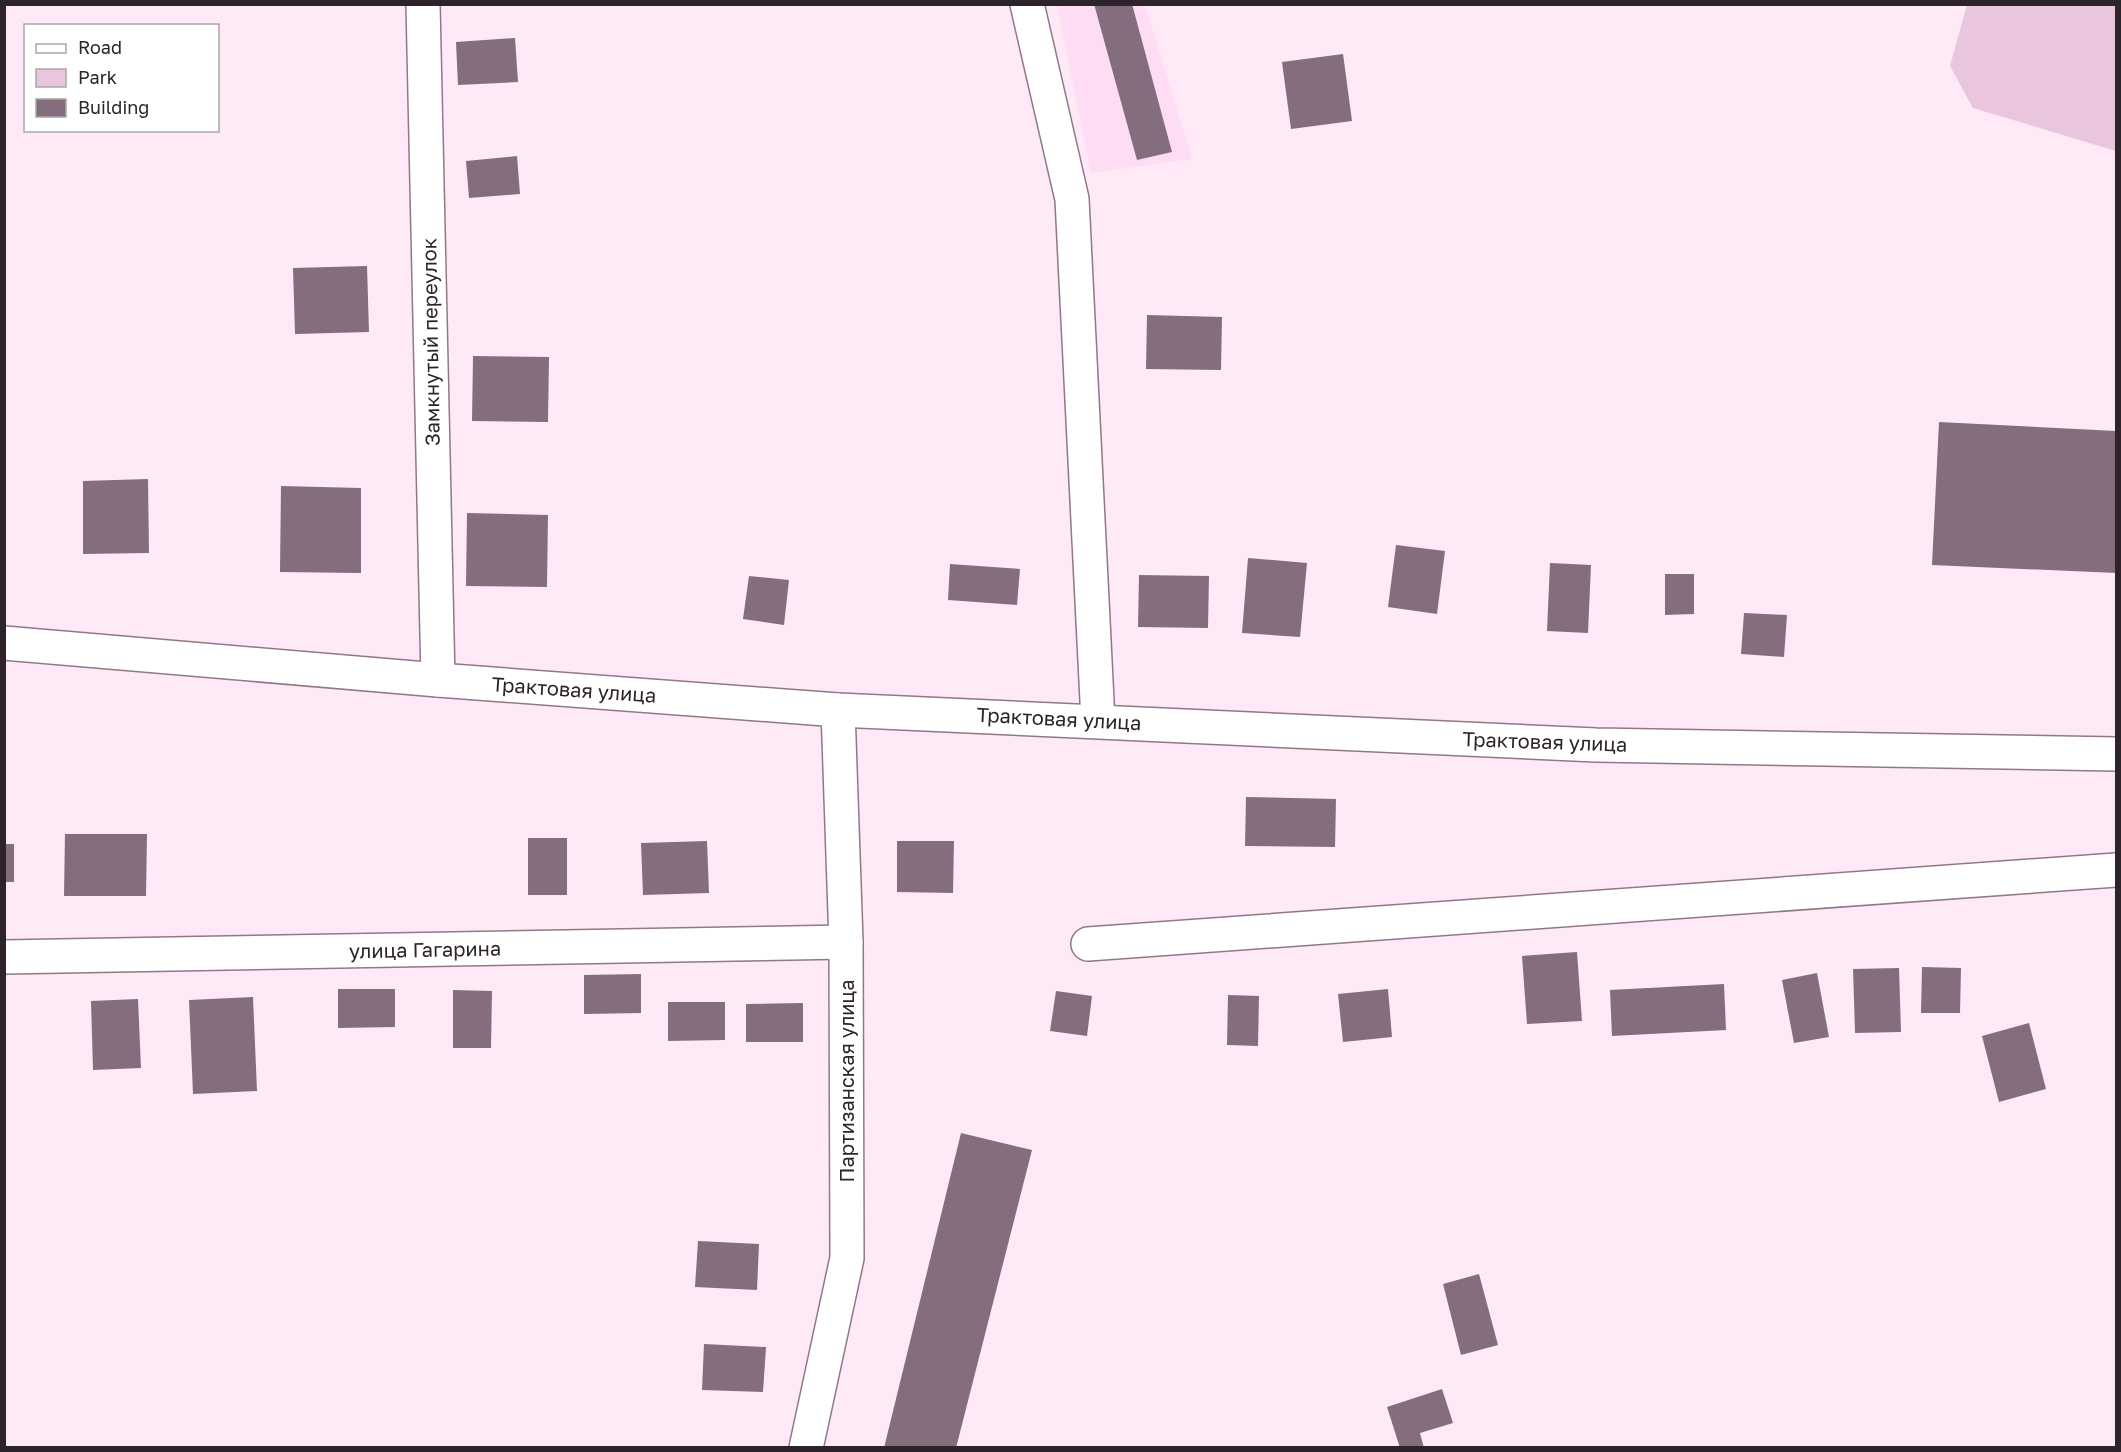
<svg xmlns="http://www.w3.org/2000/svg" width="2121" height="1452" font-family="'Golos Text',sans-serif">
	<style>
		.built { fill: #feddf4 }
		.green { fill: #e9c6de }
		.building { fill: #846d7d }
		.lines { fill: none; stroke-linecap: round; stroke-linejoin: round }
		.minor-casing { stroke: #907889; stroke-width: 36 }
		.minor { stroke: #fff; stroke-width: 33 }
		.labels { text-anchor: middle; stroke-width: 5; stroke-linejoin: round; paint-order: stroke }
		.street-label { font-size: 20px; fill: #2d232a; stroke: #fff }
	</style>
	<rect width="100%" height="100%" fill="#fee9f7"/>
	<polygon class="built" points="1057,5 1145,5 1192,159 1091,173"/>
	<polygon class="green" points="1967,5 2116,5 2116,151 1973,108 1950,66"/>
	<g class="building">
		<polygon points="1094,4 1132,4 1172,152 1137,160"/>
		<polygon points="515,38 518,82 458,85 456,42"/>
		<polygon points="1343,54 1352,121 1291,129 1282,62"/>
		<polygon points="517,156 520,194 469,198 466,161"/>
		<polygon points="367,266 369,332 295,334 293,268"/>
		<polygon points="1147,315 1222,317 1221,370 1146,369"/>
		<polygon points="473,356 549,357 548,422 472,421"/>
		<polygon points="1939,422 2116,431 2116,573 1932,565"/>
		<polygon points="148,479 149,553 83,554 83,481"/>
		<polygon points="281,486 361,488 361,573 280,572"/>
		<polygon points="467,513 548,515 547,587 466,586"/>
		<polygon points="1396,545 1445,551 1437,614 1388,607"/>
		<polygon points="1248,558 1307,563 1300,637 1242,633"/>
		<polygon points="1550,563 1591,565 1588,633 1547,631"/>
		<polygon points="950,564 1020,569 1017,605 948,600"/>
		<polygon points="1665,574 1694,574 1694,614 1665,615"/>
		<polygon points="1139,575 1209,576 1208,628 1138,627"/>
		<polygon points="749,576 789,580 784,625 743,619"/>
		<polygon points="1744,613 1787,615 1784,657 1741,654"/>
		<polygon points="1246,797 1336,799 1335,847 1245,846"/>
		<polygon points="65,834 147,834 146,896 64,896"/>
		<rect x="528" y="838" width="39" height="57"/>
		<polygon points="707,841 709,893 643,895 641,843"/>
		<polygon points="897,841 954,841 953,893 897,892"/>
		<rect x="4" y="844" width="10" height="38"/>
		<polygon points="1577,952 1582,1021 1527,1024 1522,956"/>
		<polygon points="1922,967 1961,968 1960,1013 1921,1013"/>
		<polygon points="1899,968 1901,1032 1855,1033 1853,969"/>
		<polygon points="1817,973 1829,1037 1794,1043 1782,980"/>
		<polygon points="641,974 641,1013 584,1014 584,975"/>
		<polygon points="1724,984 1726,1030 1612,1036 1610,990"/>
		<polygon points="338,989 395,989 395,1027 338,1028"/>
		<polygon points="1388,989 1392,1037 1343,1042 1338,994"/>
		<polygon points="453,990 492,991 491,1048 453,1048"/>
		<polygon points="1056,991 1092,996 1087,1036 1050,1031"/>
		<polygon points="1228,995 1259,996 1258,1046 1227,1045"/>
		<polygon points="253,997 257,1091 193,1094 189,1000"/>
		<polygon points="138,999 141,1068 93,1070 91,1001"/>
		<polygon points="668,1002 725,1002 725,1040 668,1041"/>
		<polygon points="803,1003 803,1042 746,1042 746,1004"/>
		<polygon points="2029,1023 2046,1089 1999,1102 1982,1036"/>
		<polygon points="961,1133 1032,1150 956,1448 884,1448"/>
		<polygon points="698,1241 759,1244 757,1290 695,1287"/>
		<polygon points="1479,1274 1498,1345 1461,1355 1443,1284"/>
		<polygon points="704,1344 766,1347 763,1392 702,1390"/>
		<polygon points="1442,1389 1453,1423 1420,1433 1424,1448 1400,1448 1387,1407"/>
	</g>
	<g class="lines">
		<defs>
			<g id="minor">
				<polyline points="423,4 438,680"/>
				<polyline points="1027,4 1072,199 1098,721"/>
				<polyline points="4,643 438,680 838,710 1596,745 2116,754"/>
				<polyline points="1088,944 2116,870"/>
				<polyline points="4,957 846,942"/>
				<polyline points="806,1448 847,1258 846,942 838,710"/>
			</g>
		</defs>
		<use href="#minor" class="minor-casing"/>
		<use href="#minor" class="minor"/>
	</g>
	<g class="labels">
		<g class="street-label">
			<text transform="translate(431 342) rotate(-91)" y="7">Замкнутый переулок</text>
			<text transform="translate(574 690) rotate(4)" y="7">Трактовая улица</text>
			<text transform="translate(1059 719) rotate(3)" y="7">Трактовая улица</text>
			<text transform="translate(1545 742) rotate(2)" y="7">Трактовая улица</text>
			<text transform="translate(425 950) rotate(-1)" y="7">улица Гагарина</text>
			<text transform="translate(847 1081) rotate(-90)" y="7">Партизанская улица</text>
		</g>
	</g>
	<rect width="2121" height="1452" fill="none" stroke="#2d232a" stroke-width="12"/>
	<rect x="24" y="24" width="195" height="108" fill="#ffffff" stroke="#aba7aa" stroke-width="1.5"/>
	<rect x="36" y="44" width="30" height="9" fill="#ffffff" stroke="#aba7aa" stroke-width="1.5"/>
	<text x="78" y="54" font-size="18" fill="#2d232a">Road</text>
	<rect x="36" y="69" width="30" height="18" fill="#e9c6de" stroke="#aba7aa" stroke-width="1.5"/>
	<text x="78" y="84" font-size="18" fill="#2d232a">Park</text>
	<rect x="36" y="99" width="30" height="18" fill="#846d7d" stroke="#aba7aa" stroke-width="1.5"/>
	<text x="78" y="114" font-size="18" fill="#2d232a">Building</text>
</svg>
